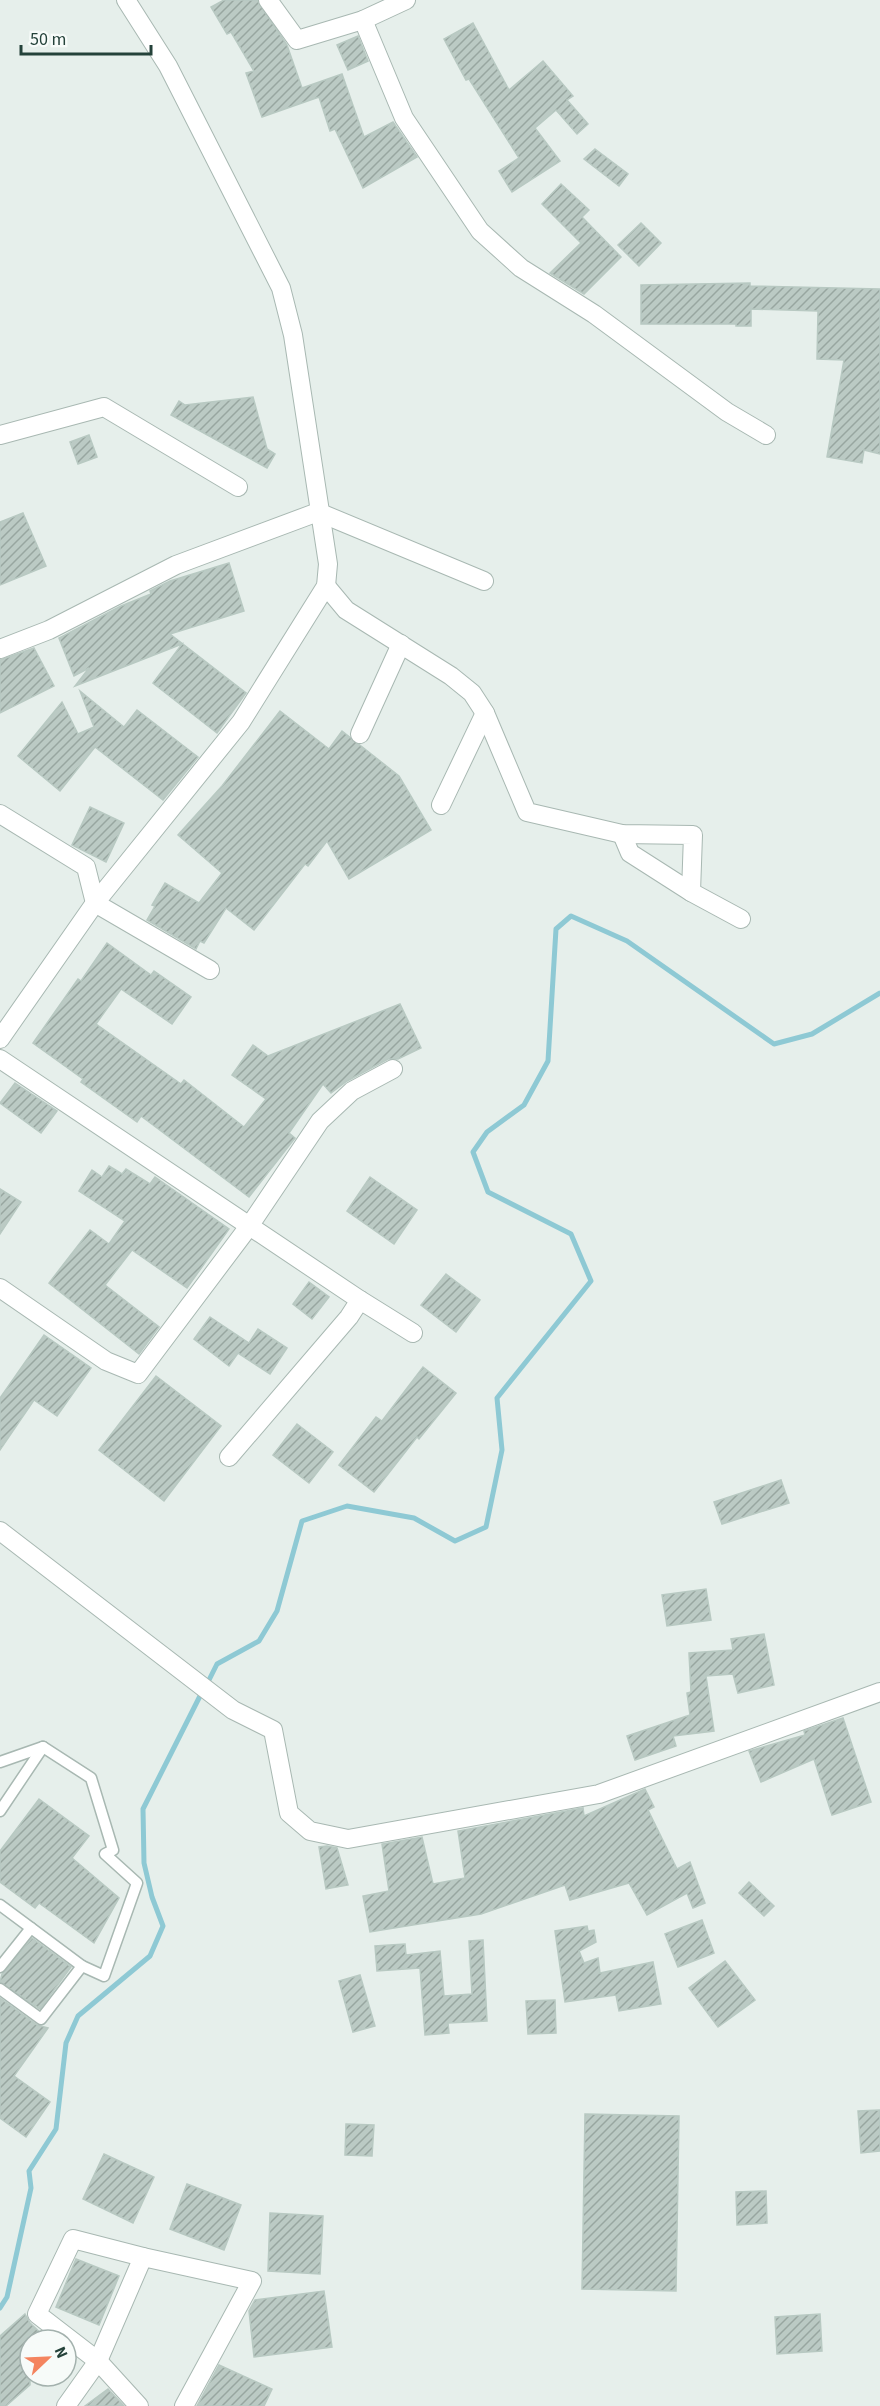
<svg xmlns="http://www.w3.org/2000/svg" width="880" height="2406" font-family="'Source Sans 3',sans-serif">
	<style>
		.lines { fill: none; stroke-linecap: round; stroke-linejoin: round }
		.stream { stroke: #8ec9d4; stroke-width: 5 }
		.building { fill: url(#building-hatch); stroke: #b8c9c2; stroke-width: 1.5 }
		.lane-casing { stroke: #a8b8b2; stroke-width: 13 }
		.street-casing { stroke: #a8b8b2; stroke-width: 20 }
		.lane { stroke: #fff; stroke-width: 10 }
		.street { stroke: #fff; stroke-width: 18 }
	</style>
	<defs>
		<pattern id="building-hatch" width="6" height="6" patternUnits="userSpaceOnUse" patternTransform="scale(1.5)"><rect width="6" height="6" fill="#bbcac4"/><path d="M-1 1l2-2M0 6l6-6M5 7l2-2" fill="none" stroke="#98a6a0"/></pattern>
	</defs>
	<rect width="100%" height="100%" fill="#e6efeb"/>
	<g class="lines">
		<g class="stream">
			<polyline points="207,1684 217,1664 259,1641 277,1611 302,1521 347,1506 414,1518 455,1541 486,1527 502,1450 497,1398 591,1281 571,1234 488,1192 473,1152 487,1132 524,1105 548,1061 556,929 571,916 627,941 774,1044 812,1034 880,993"/>
			<polyline points="0,2308 7,2297 31,2188 29,2171 56,2129 66,2043 78,2016 150,1956 163,1926 152,1897 144,1863 143,1809 202,1692"/>
		</g>
	</g>
	<g class="building">
		<polygon points="224,0 257,0 287,45 302,88 342,74 364,137 393,122 417,157 363,188 335,129 330,131 319,97 262,117 246,73 254,71 231,32 227,34 211,7"/>
		<polygon points="473,23 509,90 543,61 573,96 567,100 588,124 577,134 556,110 535,128 560,161 512,192 499,171 519,158 469,79 466,80 444,39"/>
		<polygon points="358,36 368,61 348,70 337,45"/>
		<polygon points="595,149 628,174 619,186 584,159"/>
		<polygon points="561,184 589,210 582,217 621,257 584,294 550,273 581,243 542,204"/>
		<polygon points="641,223 661,243 639,266 618,245"/>
		<polygon points="750,283 750,286 880,289 880,454 864,450 862,463 827,457 844,360 817,359 818,311 751,309 751,326 736,326 736,324 641,324 641,285"/>
		<polygon points="253,397 267,449 275,454 267,468 171,415 179,401 185,405"/>
		<polygon points="89,435 97,457 78,464 70,442"/>
		<polygon points="23,513 46,566 0,585 0,522"/>
		<polygon points="229,563 244,611 170,634 246,693 217,733 153,683 182,644 75,686 89,668 74,676 59,638 121,606 151,594 150,591 170,581"/>
		<polygon points="34,648 54,686 0,713 0,660"/>
		<polygon points="80,691 124,727 137,710 198,757 163,800 95,747 60,791 18,756 62,702 78,734 94,727"/>
		<polygon points="280,711 329,749 342,731 399,776 431,830 349,879 327,841 308,866 305,864 254,930 226,908 204,943 200,941 196,949 147,920 155,906 152,905 165,883 199,903 222,873 178,835 222,786"/>
		<polygon points="90,807 124,823 106,862 72,845"/>
		<polygon points="107,943 151,975 154,971 191,997 172,1024 121,989 96,1024 181,1084 184,1080 244,1127 266,1099 232,1075 253,1045 268,1056 400,1004 421,1048 398,1059 388,1059 347,1081 331,1093 323,1084 289,1133 295,1138 249,1197 141,1116 137,1122 81,1082 83,1079 33,1043 78,979 81,981"/>
		<polygon points="15,1083 57,1111 41,1133 0,1103"/>
		<polygon points="109,1166 122,1174 126,1169 150,1184 155,1177 229,1229 187,1288 132,1250 105,1285 159,1327 139,1354 49,1283 90,1230 109,1244 125,1221 79,1191 92,1170 102,1177"/>
		<polygon points="370,1177 417,1210 394,1244 347,1211"/>
		<polygon points="0,1189 21,1202 0,1234"/>
		<polygon points="446,1274 480,1300 456,1332 421,1305"/>
		<polygon points="309,1282 329,1297 312,1319 293,1304"/>
		<polygon points="210,1317 249,1343 258,1329 287,1348 270,1374 238,1353 229,1366 194,1339"/>
		<polygon points="44,1335 91,1368 57,1416 34,1400 0,1450 0,1398"/>
		<polygon points="423,1367 456,1393 419,1439 417,1437 374,1492 339,1465 376,1417 382,1421"/>
		<polygon points="156,1376 221,1426 164,1501 99,1450"/>
		<polygon points="297,1424 333,1452 309,1483 273,1455"/>
		<polygon points="781,1480 789,1503 722,1524 714,1502"/>
		<polygon points="706,1589 711,1620 667,1626 662,1595"/>
		<polygon points="764,1634 774,1685 738,1693 733,1674 706,1676 714,1731 673,1736 676,1746 635,1760 627,1736 690,1715 687,1693 691,1692 689,1653 733,1650 731,1639"/>
		<polygon points="843,1718 871,1802 832,1815 814,1759 761,1782 749,1751 805,1735 804,1731"/>
		<polygon points="645,1789 654,1807 648,1810 677,1869 690,1862 705,1903 693,1908 687,1893 647,1915 629,1883 570,1900 565,1885 481,1914 370,1932 363,1896 389,1891 382,1844 422,1837 433,1884 465,1878 458,1831 583,1808 584,1816"/>
		<polygon points="39,1799 89,1836 72,1858 119,1898 94,1943 39,1903 35,1908 0,1882 0,1851"/>
		<polygon points="327,1846 337,1848 348,1885 326,1889 319,1847"/>
		<polygon points="749,1882 774,1906 764,1916 739,1893"/>
		<polygon points="702,1920 714,1953 678,1967 665,1934"/>
		<polygon points="587,1926 588,1931 594,1930 596,1942 579,1951 584,1963 598,1958 600,1973 653,1962 661,2004 619,2011 616,1995 565,2002 555,1931"/>
		<polygon points="32,1938 71,1967 40,2009 0,1982 2,1974"/>
		<polygon points="483,1940 487,2021 448,2023 449,2033 425,2035 420,1968 377,1971 375,1946 405,1944 406,1955 440,1951 444,1996 472,1994 469,1941"/>
		<polygon points="725,1961 755,2000 718,2027 689,1988"/>
		<polygon points="360,1975 375,2026 353,2032 339,1981"/>
		<polygon points="0,1998 37,2025 48,2028 14,2076 50,2102 26,2137 0,2118"/>
		<polygon points="555,2000 556,2033 528,2034 526,2001"/>
		<polygon points="880,2110 880,2151 861,2153 858,2111"/>
		<polygon points="585,2114 679,2116 676,2291 582,2289"/>
		<polygon points="346,2124 374,2125 372,2156 345,2155"/>
		<polygon points="104,2154 154,2177 133,2223 83,2199"/>
		<polygon points="187,2184 241,2205 224,2250 170,2229"/>
		<polygon points="766,2191 767,2223 737,2225 736,2192"/>
		<polygon points="270,2213 323,2216 320,2274 268,2271"/>
		<polygon points="76,2259 119,2276 99,2325 56,2307"/>
		<polygon points="324,2291 332,2347 254,2357 249,2311 255,2300"/>
		<polygon points="25,2314 30,2323 48,2340 30,2340 30,2385 6,2406 0,2406 0,2336"/>
		<polygon points="820,2314 822,2351 777,2354 775,2317"/>
		<polygon points="219,2365 272,2389 264,2406 197,2406"/>
		<polygon points="108,2389 124,2406 85,2406"/>
	</g>
	<g class="lines">
		<defs>
			<g id="lane">
				<polyline points="0,1762 43,1747 91,1778 113,1850 105,1854 137,1883 104,1976 82,1966 41,2019 0,1989"/>
				<polyline points="0,1811 43,1747"/>
				<polyline points="0,1905 31,1928 0,1967"/>
				<polyline points="31,1928 82,1966"/>
			</g>
			<g id="street">
				<polyline points="268,0 297,40 363,20 406,0"/>
				<polyline points="363,20 404,118 480,231 521,268 594,314 727,412 766,435"/>
				<polyline points="0,435 104,407 238,487"/>
				<polyline points="326,586 346,610 451,676 472,693 485,713 527,812 622,834 693,835 691,892 741,919"/>
				<polyline points="0,649 49,630 176,565 318,512 484,581"/>
				<polyline points="360,734 401,644"/>
				<polyline points="441,805 485,713"/>
				<polyline points="0,814 86,867 95,903 210,970"/>
				<polyline points="622,834 630,853 691,892"/>
				<polyline points="0,1039 95,903 241,722 326,586 328,564 293,335 281,288 168,66 126,0"/>
				<polyline points="0,1059 360,1300 413,1333"/>
				<polyline points="0,1288 106,1361 138,1374 250,1225 320,1121 352,1091 393,1069"/>
				<polyline points="229,1457 349,1317 360,1300"/>
				<polyline points="0,1531 233,1710 273,1730 289,1813 310,1831 348,1839 599,1794 880,1692"/>
				<polyline points="66,2406 98,2361 143,2257 252,2281 184,2406"/>
				<polyline points="139,2406 98,2361 37,2314 73,2239 143,2257"/>
			</g>
		</defs>
		<use href="#lane" class="lane-casing"/>
		<use href="#street" class="street-casing"/>
		<use href="#lane" class="lane"/>
		<use href="#street" class="street"/>
	</g>
	<g transform="translate(48 2358) rotate(67)"><circle r="28" fill="#f7fbf9" stroke="#a3b1ad" stroke-width="1.5"/>
	<path d="M0-4.5L10 22L0 15L-10 22Z" fill="#f4845f"/>
	<text y="-9" font-size="16" font-weight="bold" text-anchor="middle" fill="#24423a">N</text>
	</g>
	<path d="M21 45v9h130v-9" fill="none" stroke="#24423a" stroke-width="3"/>
	<text x="30" y="45" font-size="18" fill="#24423a" stroke="#f7fbf9" stroke-width="4.5" paint-order="stroke">50 m</text>
</svg>
